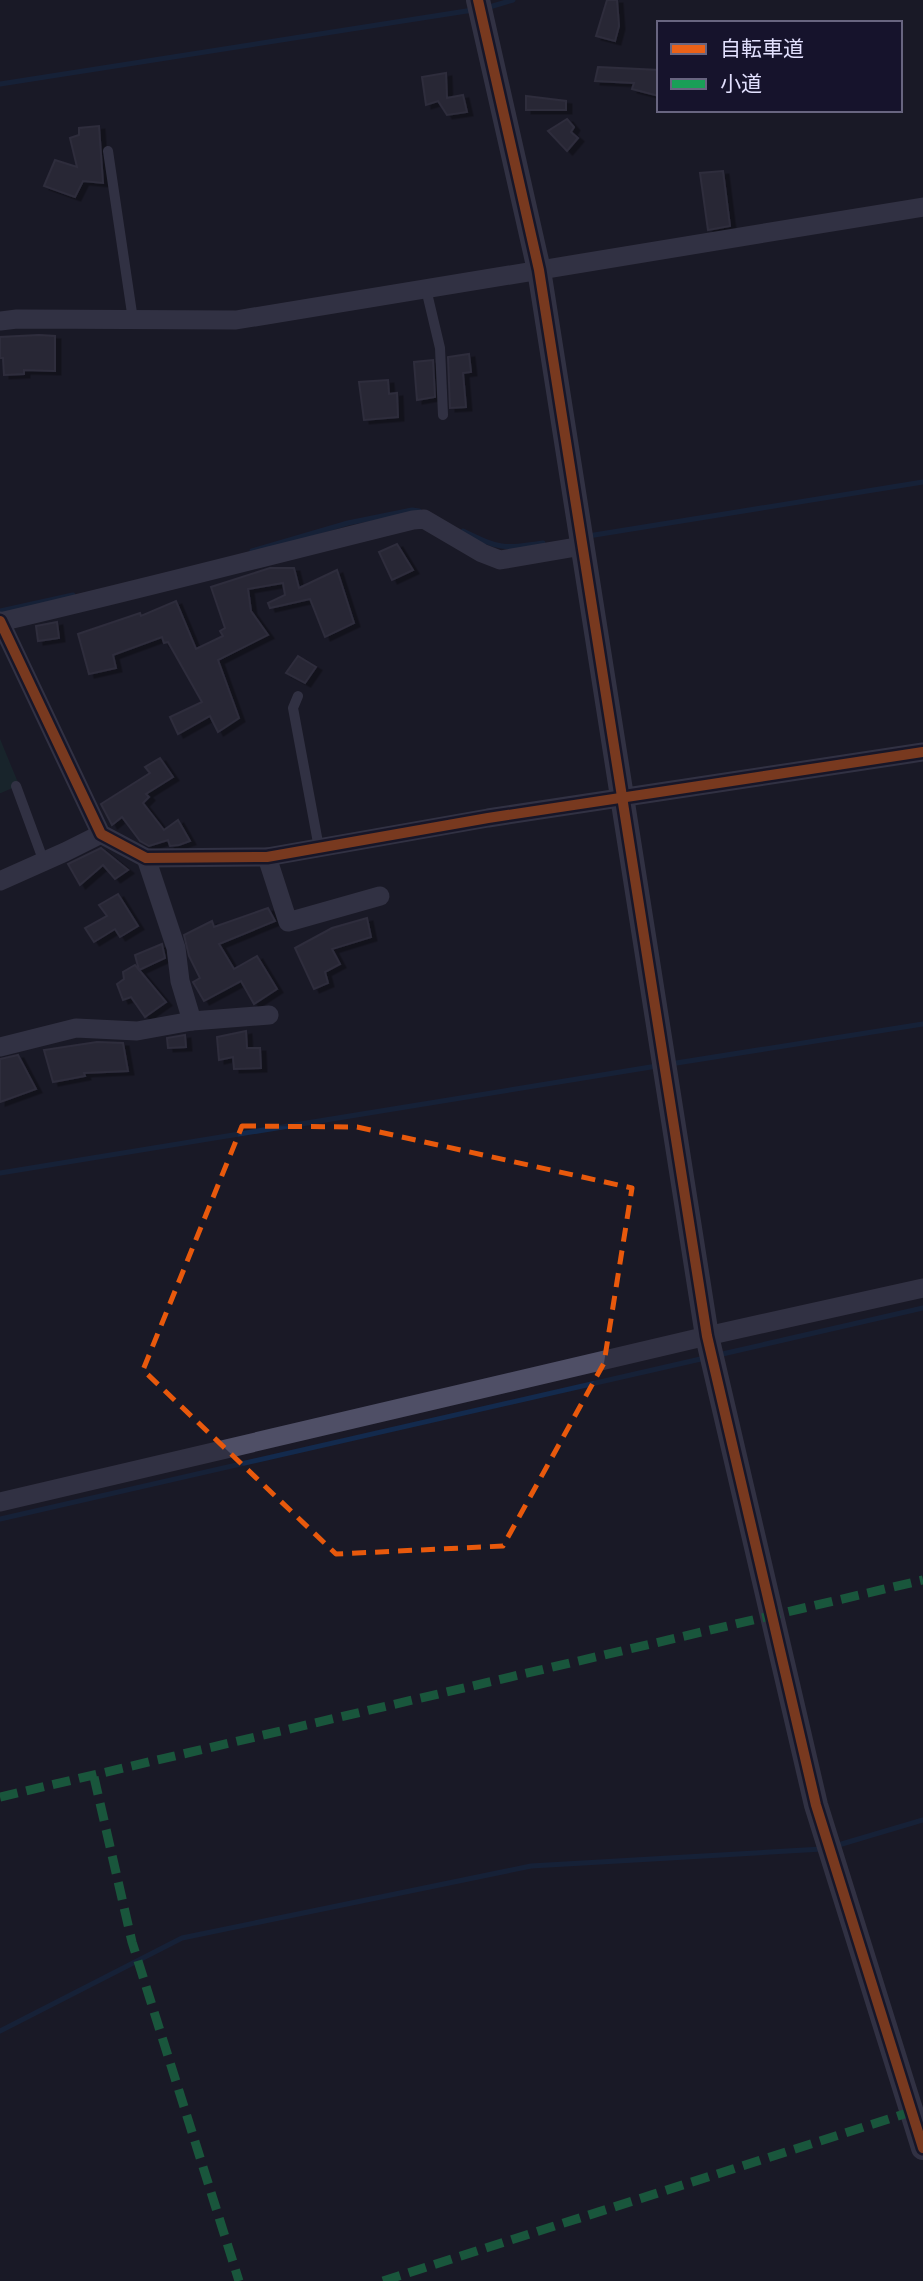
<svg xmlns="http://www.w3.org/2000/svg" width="923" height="2281" font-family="'Space Grotesk','Noto Sans JP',sans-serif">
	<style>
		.green { fill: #173232 }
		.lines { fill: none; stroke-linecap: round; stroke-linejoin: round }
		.stream { stroke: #132a4d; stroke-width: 5 }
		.building { fill: #3a3847; stroke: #474458; stroke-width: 2; filter: url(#shadow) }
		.service { stroke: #4f4f66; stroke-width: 10 }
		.minor { stroke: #4f4f66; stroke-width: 19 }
		.tertiary { stroke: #4f4f66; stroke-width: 24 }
		.quiet { stroke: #1a9f57; stroke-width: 9; stroke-dasharray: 18 9; stroke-linecap: butt }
		.cycleway-casing { stroke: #16132c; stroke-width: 15 }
		.cycleway { stroke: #ea6118; stroke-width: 10 }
		.marked { fill: none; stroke: #e8590c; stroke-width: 5; stroke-dasharray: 14 9; stroke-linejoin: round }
	</style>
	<defs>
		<filter id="shadow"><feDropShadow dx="5.5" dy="3.5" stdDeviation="0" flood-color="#0009"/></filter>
	</defs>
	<rect width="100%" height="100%" fill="#1a1926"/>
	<polygon class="green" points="0,739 19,785 1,793 0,793"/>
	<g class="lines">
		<g class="stream">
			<polyline points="486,8 513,0"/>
			<polyline points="0,84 473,10"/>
			<path d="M463,531C500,549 502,549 543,543"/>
			<polyline points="588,536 923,482"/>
			<polyline points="252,551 348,523 412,510 419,511"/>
			<polyline points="0,611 73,595"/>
			<polyline points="670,1064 923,1024"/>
			<polyline points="0,1173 657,1066"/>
			<polyline points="718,1355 923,1308"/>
			<polyline points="0,1519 705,1358"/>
			<polyline points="835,1846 923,1820"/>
			<polyline points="0,2031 182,1938 531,1866 822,1849"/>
		</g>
	</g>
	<g class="building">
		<polygon points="607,0 617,0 619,26 615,41 596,36"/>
		<polygon points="598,67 659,70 659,96 632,89 634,83 595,81"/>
		<polygon points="446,73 447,98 463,95 467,112 447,115 438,101 426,105 422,77"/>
		<polygon points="526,96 566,101 566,110 526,110"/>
		<polygon points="567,119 574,127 571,132 578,138 567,151 548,131"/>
		<polygon points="99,126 103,183 83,181 75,197 44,186 55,160 77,167 70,138 79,135 79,128"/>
		<polygon points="723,171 730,226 708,230 700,173"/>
		<polygon points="39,335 55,336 55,371 24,370 24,374 4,375 3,358 0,358 0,337"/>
		<polygon points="469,354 471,372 463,373 466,407 450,408 448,357"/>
		<polygon points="433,360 435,397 417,400 414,362"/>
		<polygon points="388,380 389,394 397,393 398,417 364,420 359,382"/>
		<polygon points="397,544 413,570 392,580 379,552"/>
		<polygon points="270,568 294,568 299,588 337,570 354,623 325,637 310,599 270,608 268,603 285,595 283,583 248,589 251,611 268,635 218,660 239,718 218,732 210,716 178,734 170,717 202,702 168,642 164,643 162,637 113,655 116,668 89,674 78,634 140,613 141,616 176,601 196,649 223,636 220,631 225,628 211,587"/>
		<polygon points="57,622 59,638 38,641 36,626"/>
		<polygon points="298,656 316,667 305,683 286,673"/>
		<polygon points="160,758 173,777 146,794 149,797 143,803 164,830 178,820 190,841 179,845 170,846 168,840 149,846 140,841 122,817 112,825 101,804 150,773 145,767"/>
		<polygon points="101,848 128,870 115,879 103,865 80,885 68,864"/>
		<polygon points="118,894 138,926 120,937 115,929 94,942 85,928 107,916 99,905"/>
		<polygon points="268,908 275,921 219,944 234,969 257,956 277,989 254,1004 241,981 204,1001 193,982 200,978 189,956 184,935 212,921 214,927"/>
		<polygon points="367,918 371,937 332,949 340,964 325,972 328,983 314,989 295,948 332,928"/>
		<polygon points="162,944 165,958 139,970 135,955"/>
		<polygon points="135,965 166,1002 145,1017 131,997 123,1000 117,984 124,979 123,972"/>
		<polygon points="246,1031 247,1048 260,1048 261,1068 234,1069 233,1057 219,1060 217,1037"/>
		<polygon points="185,1035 186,1047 168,1048 167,1038"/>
		<polygon points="97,1042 123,1043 128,1071 84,1073 85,1076 53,1082 44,1050"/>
		<polygon points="18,1055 36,1089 0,1102 0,1059"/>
	</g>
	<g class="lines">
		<g class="service">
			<polyline points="108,151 133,320"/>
			<polyline points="426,289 440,348 443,415"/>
			<polyline points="298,696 293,708 319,848"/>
			<polyline points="16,786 44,862"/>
		</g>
		<g class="minor">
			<polyline points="0,321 17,319 236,320 923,207"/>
			<polyline points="0,621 101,834 146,858 267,857 488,818 923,752"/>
			<path d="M0,622C138,590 275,554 413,520L424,519L482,553L500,560L582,546"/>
			<polyline points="267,857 288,922 380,896"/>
			<polyline points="0,881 65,852 101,834"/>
			<polyline points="192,1021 269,1015"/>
			<polyline points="0,1047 76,1028 137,1031 192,1021 180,981 176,948 146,858"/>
			<polyline points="0,1502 707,1336 923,1288"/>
		</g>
		<polyline class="tertiary" points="478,0 539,270 707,1336 816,1805 923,2148"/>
		<g class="quiet">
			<polyline points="94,1777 132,1942 239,2281"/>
			<polyline points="0,1797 923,1580"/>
			<polyline points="383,2281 923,2108"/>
		</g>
		<defs>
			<g id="cycleway">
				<polyline points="478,0 539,270 707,1336 816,1805 923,2148"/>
				<polyline points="0,621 101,834 146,858 267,857 488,818 923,752"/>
			</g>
		</defs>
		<use href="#cycleway" class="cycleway-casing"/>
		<use href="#cycleway" class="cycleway"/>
	</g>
	<path d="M0 0H923V2281H0ZM242,1126L357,1127L632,1188L604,1363L503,1546L336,1554L143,1370Z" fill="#1a1926" fill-opacity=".55" fill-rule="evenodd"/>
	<path class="marked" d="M242,1126L357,1127L632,1188L604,1363L503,1546L336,1554L143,1370Z"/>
	<rect x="657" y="21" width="245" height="91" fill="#16132c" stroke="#686580" stroke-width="2"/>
	<rect x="671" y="44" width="35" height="10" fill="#ea6118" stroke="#686580" stroke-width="2"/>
	<text x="720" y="56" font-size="21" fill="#e2e0fe">自転車道</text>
	<rect x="671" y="79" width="35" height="10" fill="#1a9f57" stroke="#686580" stroke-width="2"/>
	<text x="720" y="91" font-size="21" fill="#e2e0fe">小道</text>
</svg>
